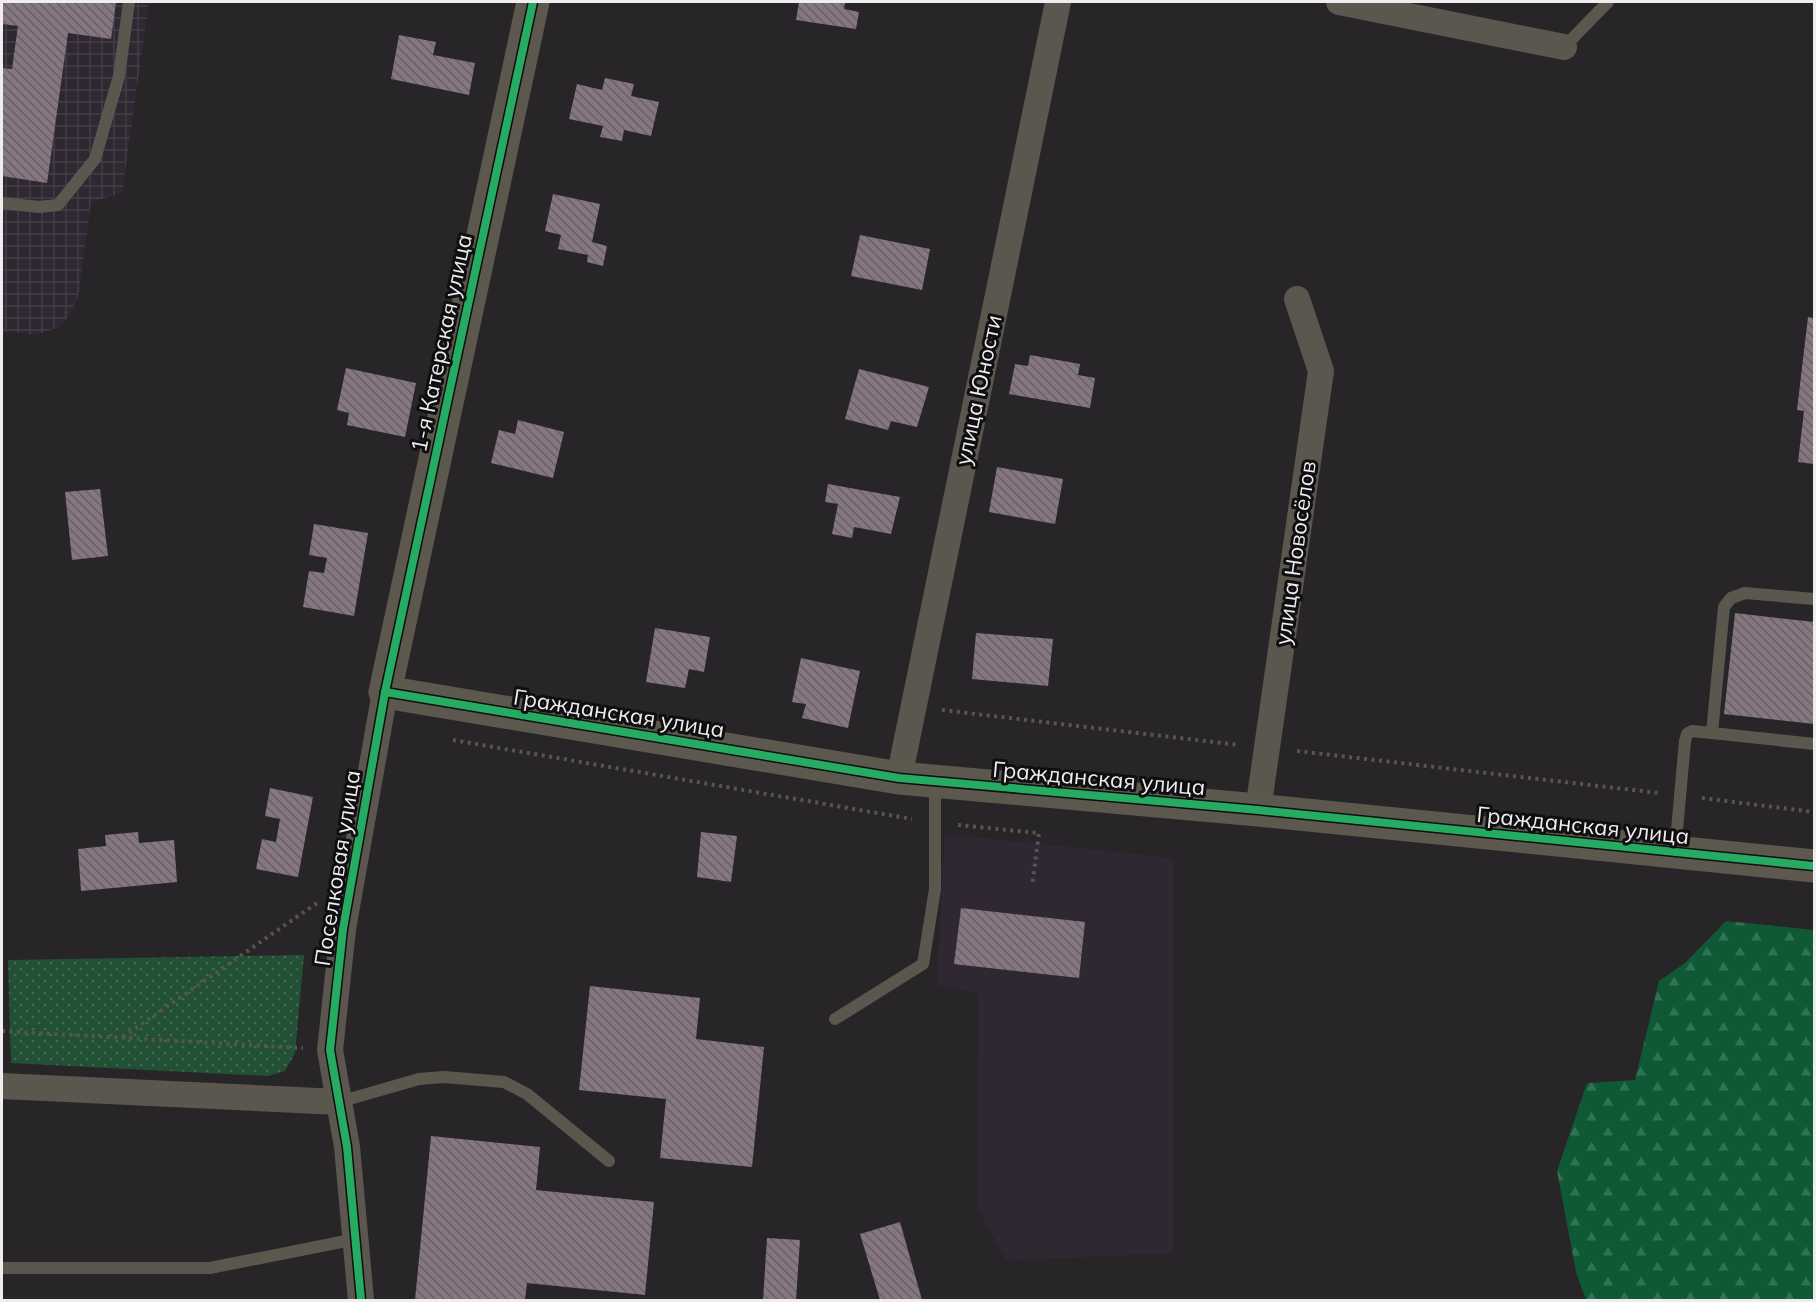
<svg xmlns="http://www.w3.org/2000/svg" width="1816" height="1302" font-family="Mulish,sans-serif">
	<style>
		.built { fill: #2f2832 }
		.industrial { fill: url(#industrial-grid) }
		.forest { fill: url(#forest-firs) }
		.park { fill: url(#park-dots) }
		.building { fill: url(#building-back-hatch) }
		.lines { fill: none; stroke-linecap: round; stroke-linejoin: round }
		.path { stroke: #585550; stroke-width: 4; stroke-dasharray: 3 4.5; stroke-linecap: butt }
		.lane { stroke: #5b574f; stroke-width: 12 }
		.street { stroke: #5b574f; stroke-width: 26 }
		.secondary { stroke: #5d584d; stroke-width: 33 }
		.cycleway-casing { stroke: #0f0e10; stroke-width: 11 }
		.cycleway { stroke: #26ab63; stroke-width: 8 }
		.labels { text-anchor: middle; stroke-width: 6; stroke-linejoin: round; paint-order: stroke }
		.street-label { font-size: 22px; fill: #efedf0; stroke: #0f0e10 }
	</style>
	<defs>
		<pattern id="industrial-grid" width="8" height="8" patternUnits="userSpaceOnUse" patternTransform="scale(1.5)"><rect width="8" height="8" fill="#2f2832"/><path d="M0 4h8M4 0v8" fill="none" stroke="#433d46"/></pattern>
		<pattern id="forest-firs" width="22" height="20" patternUnits="userSpaceOnUse" patternTransform="scale(1.5)"><rect width="22" height="20" fill="#0f5934"/><path d="M5 1l3.5 6h-7zM16 11l3.5 6h-7z" fill="#327152"/></pattern>
		<pattern id="park-dots" width="8" height="8" patternUnits="userSpaceOnUse" patternTransform="scale(1.5)"><rect width="8" height="8" fill="#225035"/><path d="M2 2h.1M6 6h.1" fill="none" stroke="#426a53" stroke-width="1.8" stroke-linecap="round"/></pattern>
		<pattern id="building-back-hatch" width="6" height="6" patternUnits="userSpaceOnUse" patternTransform="scale(1.5)"><rect width="6" height="6" fill="#857680"/><path d="M-1 5l2 2M0 0l6 6M5-1l2 2" fill="none" stroke="#6a6167"/></pattern>
	</defs>
	<rect width="100%" height="100%" fill="#272528"/>
	<polygon class="built" points="945,834 1173,858 1173,1253 1007,1261 978,1209 979,993 937,985"/>
	<polygon class="industrial" points="2,2 149,2 122,193 91,202 78,298 70,314 60,327 36,335 2,331"/>
	<polygon class="forest" points="1726,921 1814,930 1814,1300 1586,1300 1576,1272 1557,1171 1587,1083 1635,1080 1659,981 1685,963"/>
	<polygon class="park" points="304,955 295,1053 285,1071 268,1076 11,1063 8,960"/>
	<g class="building">
		<polygon points="2,2 116,2 111,39 68,33 47,183 2,176 2,68 12,69 18,26 2,24"/>
		<polygon points="799,2 845,2 844,9 859,12 856,29 796,20"/>
		<polygon points="399,35 436,42 433,55 475,63 469,95 391,79"/>
		<polygon points="605,78 634,84 631,96 659,102 651,136 624,130 622,141 600,137 603,126 569,119 577,84 602,90"/>
		<polygon points="553,194 600,204 592,242 607,246 603,266 587,262 588,255 558,249 561,235 545,231"/>
		<polygon points="860,235 930,249 922,290 851,276"/>
		<polygon points="1808,317 1814,318 1814,464 1798,462 1804,411 1797,410"/>
		<polygon points="1030,355 1080,364 1078,375 1095,378 1090,408 1009,394 1015,364 1028,366"/>
		<polygon points="346,368 416,383 405,437 347,425 349,413 337,410"/>
		<polygon points="859,369 929,387 917,427 891,421 888,430 845,419"/>
		<polygon points="518,420 564,432 553,478 491,463 499,430 515,434"/>
		<polygon points="997,467 1063,479 1055,524 989,512"/>
		<polygon points="828,484 900,497 891,534 854,527 852,538 832,534 838,504 825,502"/>
		<polygon points="100,489 108,556 72,560 65,492"/>
		<polygon points="314,524 368,533 354,616 303,607 309,571 324,573 327,558 309,555"/>
		<polygon points="1735,613 1814,622 1814,724 1724,714"/>
		<polygon points="655,628 710,637 704,672 689,669 685,688 646,682"/>
		<polygon points="976,633 1053,639 1048,686 972,679"/>
		<polygon points="801,658 860,671 848,728 802,718 806,704 792,702"/>
		<polygon points="270,788 313,797 298,877 256,869 262,839 276,842 280,819 265,816"/>
		<polygon points="138,832 139,843 174,840 177,882 81,891 78,849 106,846 105,835"/>
		<polygon points="701,832 737,836 731,882 697,877"/>
		<polygon points="961,908 1085,922 1079,978 954,964"/>
		<polygon points="590,986 700,998 696,1039 764,1047 752,1167 660,1158 666,1099 579,1090"/>
		<polygon points="431,1136 540,1147 536,1190 654,1202 645,1295 527,1283 525,1300 415,1300"/>
		<polygon points="900,1222 922,1300 880,1300 860,1234"/>
		<polygon points="767,1238 800,1240 796,1300 763,1300"/>
	</g>
	<g class="lines">
		<g class="path">
			<polyline points="942,710 1239,745"/>
			<polyline points="453,740 912,819"/>
			<polyline points="1297,751 1659,793"/>
			<polyline points="1702,798 1814,812"/>
			<polyline points="958,825 1039,833 1032,886"/>
			<polyline points="2,1031 303,1048"/>
			<polyline points="123,1037 317,903"/>
		</g>
		<g class="lane">
			<polyline points="1564,47 1608,2"/>
			<polyline points="2,203 39,207 58,205 95,159 119,76 129,2"/>
			<polyline points="1712,733 1814,744"/>
			<polyline points="1675,852 1685,741 1687,734 1692,731 1712,733 1724,607 1731,598 1745,593 1814,599"/>
			<polyline points="835,1019 923,964 935,889 935,782"/>
			<polyline points="339,1102 419,1079 444,1077 504,1082 527,1094 609,1161"/>
			<polyline points="2,1268 210,1268 356,1239"/>
		</g>
		<g class="street">
			<polyline points="1339,2 1564,47"/>
			<polyline points="899,778 1058,2"/>
			<polyline points="1258,810 1321,371 1297,299"/>
			<polyline points="2,1086 339,1102"/>
			<polyline points="361,1300 347,1147 330,1050 343,929 385,692"/>
		</g>
		<polyline class="secondary" points="533,2 385,692 899,778 1258,810 1814,866"/>
		<defs>
			<g id="cycleway">
				<polyline points="385,692 899,778 1258,810 1814,866"/>
				<polyline points="361,1300 347,1147 330,1050 343,929 385,692 533,2"/>
			</g>
		</defs>
		<use href="#cycleway" class="cycleway-casing"/>
		<use href="#cycleway" class="cycleway"/>
	</g>
	<g class="labels">
		<g class="street-label">
			<text transform="translate(441 343) rotate(-78)" y="8">1-я Катерская улица</text>
			<text transform="translate(978 390) rotate(-78)" y="8">улица Юности</text>
			<text transform="translate(1295 553) rotate(-82)" y="8">улица Новосёлов</text>
			<text transform="translate(619 713) rotate(9)" y="8">Гражданская улица</text>
			<text transform="translate(1099 778) rotate(5)" y="8">Гражданская улица</text>
			<text transform="translate(1583 825) rotate(6)" y="8">Гражданская улица</text>
			<text transform="translate(337 868) rotate(-81)" y="8">Поселковая улица</text>
		</g>
	</g>
	<rect width="1816" height="1302" fill="none" stroke="#efedf0" stroke-width="6"/>
</svg>
